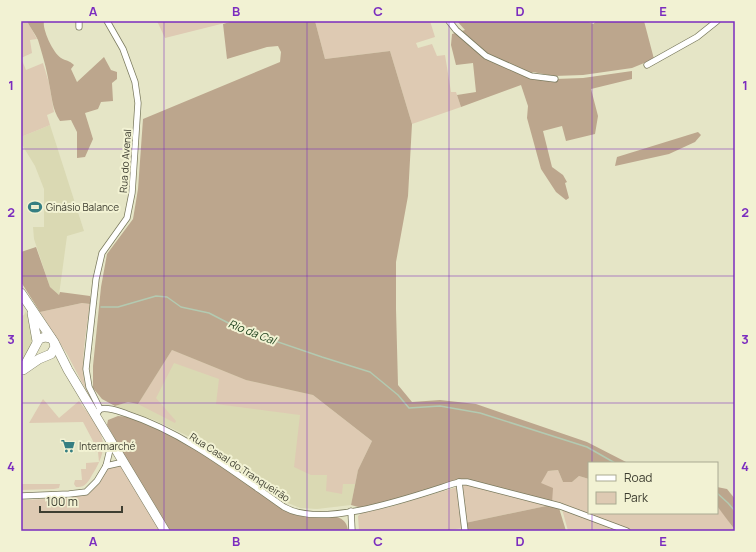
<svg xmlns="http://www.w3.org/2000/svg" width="756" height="552" font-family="Manrope,sans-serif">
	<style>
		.built { fill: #dad9b3 }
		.green { fill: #decab3 }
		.forest { fill: #bca68d }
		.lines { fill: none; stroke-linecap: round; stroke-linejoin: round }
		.stream { stroke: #b3cab1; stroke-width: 1.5 }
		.minor-casing { stroke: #7b7b5f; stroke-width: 7 }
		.primary-casing { stroke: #7b7b5f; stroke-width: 10 }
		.minor { stroke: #fff; stroke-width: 5.5 }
		.primary { stroke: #fff; stroke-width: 9 }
		.grid { fill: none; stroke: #7b2cbf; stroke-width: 1; stroke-opacity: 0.55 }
		.labels { text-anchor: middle; stroke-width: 4; stroke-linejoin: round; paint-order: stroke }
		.street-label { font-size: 10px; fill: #3e3e31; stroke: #f2f2d3 }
		.poi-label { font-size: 10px; fill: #3e3e31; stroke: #f2f2d3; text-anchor: start }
		.water-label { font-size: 11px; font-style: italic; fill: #1f431f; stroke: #f2f2d3 }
		.neatline { fill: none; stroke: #7b2cbf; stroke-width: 1.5 }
		.grid-label { font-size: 13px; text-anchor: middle; font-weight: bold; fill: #7b2cbf }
	</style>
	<rect width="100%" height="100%" fill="#e5e5c6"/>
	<g class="built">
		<polygon points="50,125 84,231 67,236 59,295 50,287 34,239 33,227 44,227 44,189 35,166 21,143 21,137"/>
		<polygon points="26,311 32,330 32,341 30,348 21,363 21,316 24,315"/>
		<polygon points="172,350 313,395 358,470 351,505 317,509 300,508 288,503 192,438 154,420 115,406 128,402 138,404"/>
	</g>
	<g class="green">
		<polygon points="21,21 27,21 37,39 30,40 32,53 21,58 26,70 43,63 49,83 54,112 47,115 50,125 21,137"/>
		<polygon points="157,21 233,21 165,38"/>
		<polygon points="315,21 430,21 435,37 416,43 418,48 432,44 437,56 445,55 451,92 456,92 461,107 412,124 390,51 325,59"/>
		<path d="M82,303L90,304C87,327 79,367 86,388C88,394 92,399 95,404L94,405L67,354L40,312Z"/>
		<polygon points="172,350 246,380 313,395 372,441 358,470 355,484 343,484 342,494 326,491 327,475 311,475 294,467 300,415 216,404 219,379 174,363 156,398 176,421 175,423 138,404"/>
		<path d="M43,399L59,418L79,401C100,430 114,441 92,475C88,482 85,488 76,487L74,484L75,480H82L81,469H86V463L99,462L98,452H94L93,441L83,422L29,423Z"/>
		<polygon points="123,464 161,531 21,531 21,500 69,498 86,492 106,466"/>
		<polygon points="558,470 563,482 572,482 579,476 589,479 589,513 717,513 717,506 726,517 735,531 633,531 552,503 540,483 548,471"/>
		<polygon points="21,484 60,484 59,488 54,489 21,490"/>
		<polygon points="465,484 551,505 465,523 462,485"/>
		<polygon points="457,487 464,528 439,531 359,531 358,516 362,513 390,507"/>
		<polygon points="562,509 609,526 610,531 614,528 624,531 568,531"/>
	</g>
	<g class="forest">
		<path d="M27,21H44C42,29 53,53 61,58C66,61 69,60 74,65L71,69L77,82L104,57L111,70L117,72V79L112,83L113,101L101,102L98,109L85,113L93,139L85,157L77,158V132L71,120L60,121C52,109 52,97 49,83C47,70 42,53 38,40C35,34 30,27 27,21Z"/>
		<polygon points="233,21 315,21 325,59 390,51 412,124 408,196 396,262 396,309 398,385 412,402 440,400 476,404 587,442 628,463 589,463 589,479 579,476 572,482 563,482 558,470 548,471 541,483 553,488 552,503 468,480 362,508 351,505 358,470 372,441 313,395 246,380 172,350 138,404 128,402 115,406 102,399 93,388 93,366 101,287 107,254 133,219 138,189 143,119 280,62 281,52 278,46 267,47 227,59 223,24"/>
		<polygon points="457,21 587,21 593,24 597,21 644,21 654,59 632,68 583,75 554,76 533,72 530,75 555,79 583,78 632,71 632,79 591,89 598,116 595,134 566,141 562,126 543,131 552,167 563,175 567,182 565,183 569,198 566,200 556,192 541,169 527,118 528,106 521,85 461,107 457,95 476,92 473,63 456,65 451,45 452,34 465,30"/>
		<polygon points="698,132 701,135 695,142 669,154 615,166 617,157"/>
		<polygon points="36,247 50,287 59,295 60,292 90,296 90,304 82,303 40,312 21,282 21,252"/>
		<path d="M118,416C151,417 194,449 222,467C244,482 266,497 289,512C292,513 297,515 301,515C316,517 347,509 348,531H167L107,425L108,420Z"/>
		<polygon points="717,487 727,489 735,499 735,530 717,506"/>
		<polygon points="551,505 559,508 566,531 466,531 465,523"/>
	</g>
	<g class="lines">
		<g class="stream">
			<polyline points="101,307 118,307 156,296 167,297 181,307 209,313 240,329 322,357 370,372 398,395 409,408 440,406 480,413 587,447 615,463"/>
			<polyline points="717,493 728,503 735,511"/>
		</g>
		<defs>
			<g id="minor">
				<polyline points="79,21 79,27"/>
				<polyline points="449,21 456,30 486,56 531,76 555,79"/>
				<polyline points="647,65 697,37 717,21"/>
				<path d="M100,409C109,407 118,411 127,414C185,433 235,473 284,507C324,530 417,495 459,482H467L560,506L627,531"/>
				<polyline points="98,412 100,409 89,387 86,369 96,279 102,253 127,218 132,193 138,103 135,82 123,49 107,21"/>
				<polyline points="106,466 124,462"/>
				<polyline points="459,482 465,531"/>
				<polyline points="21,496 69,494 86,492 97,481 106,466 112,441"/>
				<polyline points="351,511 352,531"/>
			</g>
			<g id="primary">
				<polyline points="21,293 54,342 55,347 51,354 39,359 23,370"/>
				<polyline points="32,313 37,341"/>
				<polyline points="55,344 68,370 165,531"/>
				<polyline points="24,367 39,339 45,337 51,338"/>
			</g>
		</defs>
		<use href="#minor" class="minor-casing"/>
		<use href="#primary" class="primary-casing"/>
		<use href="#minor" class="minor"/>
		<use href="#primary" class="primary"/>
	</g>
	<path class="grid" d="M164,21V531M307,21V531M449,21V531M592,21V463M21,149H735M21,276H735M21,403H735M592,513V531"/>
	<defs>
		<symbol id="stadium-bare" viewBox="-9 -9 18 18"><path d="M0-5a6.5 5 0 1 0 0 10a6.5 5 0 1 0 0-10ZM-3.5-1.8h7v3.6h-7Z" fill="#367f82" stroke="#f2f2d3" stroke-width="2.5" paint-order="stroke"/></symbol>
		<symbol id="supermarket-bare" viewBox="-9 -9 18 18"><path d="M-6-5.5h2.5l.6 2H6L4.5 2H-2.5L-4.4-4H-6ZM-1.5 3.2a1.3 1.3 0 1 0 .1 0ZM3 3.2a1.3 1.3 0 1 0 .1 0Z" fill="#367f82" stroke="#f2f2d3" stroke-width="2.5" paint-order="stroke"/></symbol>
	</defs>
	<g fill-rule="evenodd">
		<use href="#stadium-bare" x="25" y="197" width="20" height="20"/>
		<use href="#supermarket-bare" x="58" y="436" width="20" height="20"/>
	</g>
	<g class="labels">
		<g class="street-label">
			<text transform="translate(125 161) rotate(-86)" y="4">Rua do Avenal</text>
			<text transform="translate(240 467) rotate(33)" y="4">Rua Casal do Tranqueirão</text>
		</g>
		<g class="poi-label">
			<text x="46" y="211">Ginásio Balance</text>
			<text x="79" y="450">Intermarché</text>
		</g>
		<g class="water-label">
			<text transform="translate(252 332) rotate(21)" y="4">Rio da Cal</text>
		</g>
	</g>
	<rect width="756" height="552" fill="none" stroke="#f2f2d3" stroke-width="44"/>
	<rect x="588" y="462" width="130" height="52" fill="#f2f2d3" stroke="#aaaa92"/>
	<rect x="596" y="475" width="20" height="6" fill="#ffffff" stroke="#aaaa92"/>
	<text x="624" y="482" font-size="12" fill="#3e3e31">Road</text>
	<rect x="596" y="492" width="20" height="12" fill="#decab3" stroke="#aaaa92"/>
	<text x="624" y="502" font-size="12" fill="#3e3e31">Park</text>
	<path d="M40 506v6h82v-6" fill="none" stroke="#3e3e31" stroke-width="2"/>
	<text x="46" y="506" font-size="12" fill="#3e3e31" stroke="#f2f2d3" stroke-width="3" paint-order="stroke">100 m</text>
	<rect x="22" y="22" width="712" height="508" class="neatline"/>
	<g class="grid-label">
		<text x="93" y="16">A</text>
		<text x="236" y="16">B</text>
		<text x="378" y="16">C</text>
		<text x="520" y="16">D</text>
		<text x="663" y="16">E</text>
		<text x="11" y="90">1</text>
		<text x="745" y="90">1</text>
		<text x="11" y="217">2</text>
		<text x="745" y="217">2</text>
		<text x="11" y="344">3</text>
		<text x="745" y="344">3</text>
		<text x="11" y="471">4</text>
		<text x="745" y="471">4</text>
		<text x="93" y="546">A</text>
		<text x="236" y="546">B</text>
		<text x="378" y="546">C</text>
		<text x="520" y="546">D</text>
		<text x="663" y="546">E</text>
	</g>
</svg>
